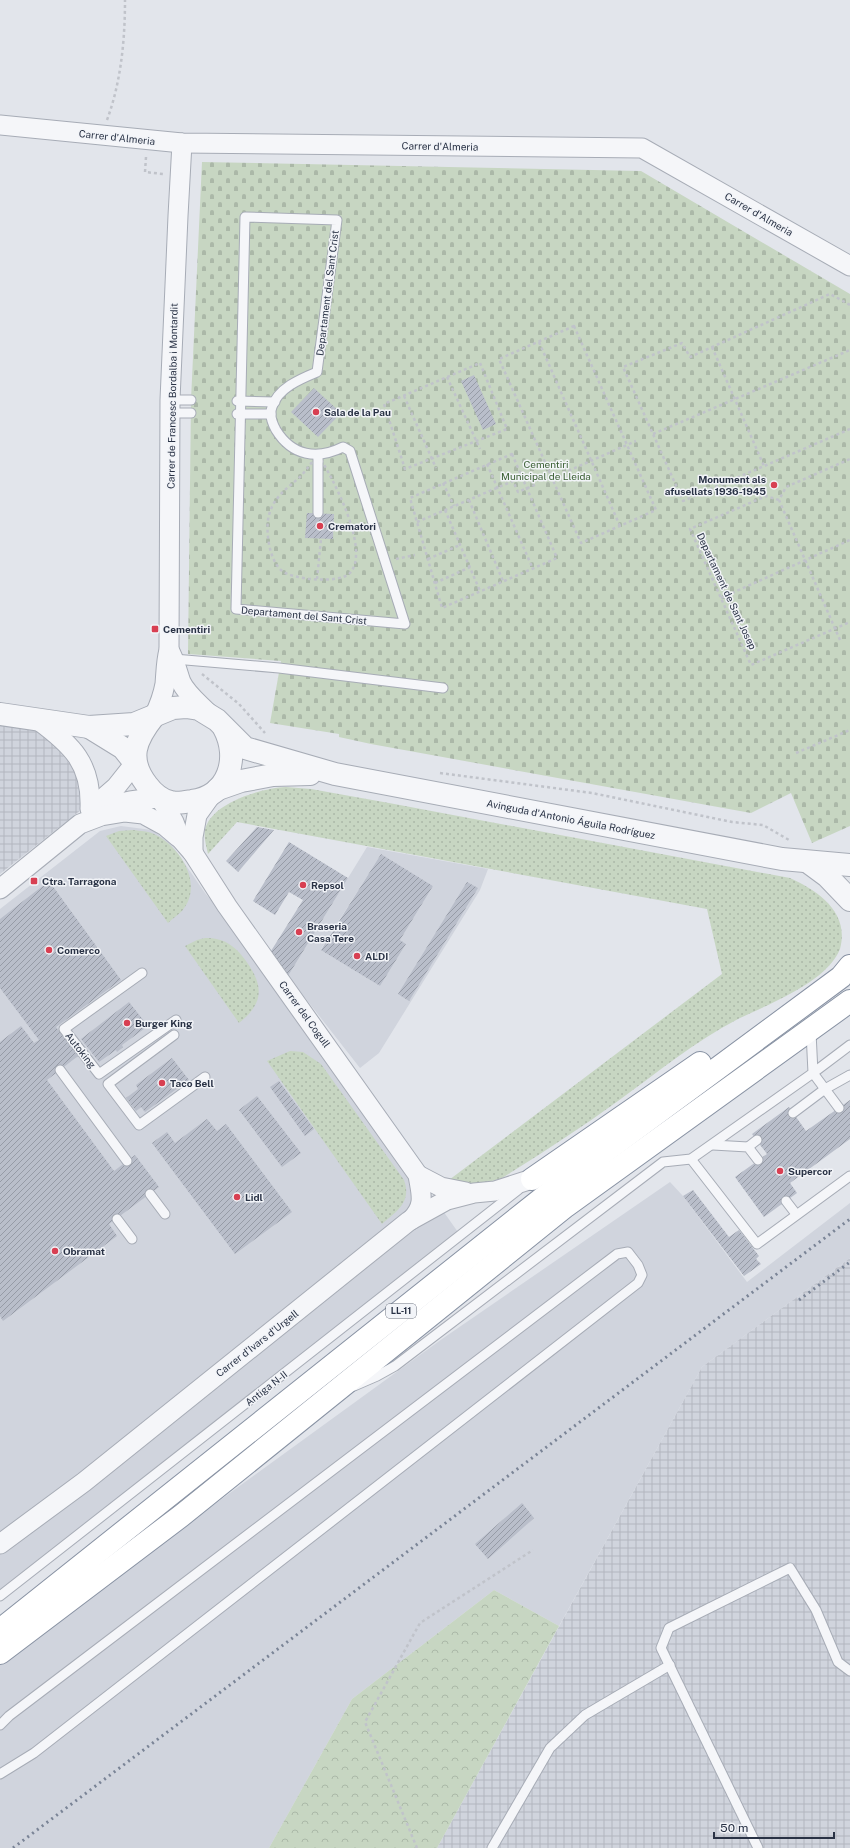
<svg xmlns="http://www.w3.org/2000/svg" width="850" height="1848" font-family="'Public Sans',sans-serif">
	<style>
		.built { fill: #d0d4dd; fill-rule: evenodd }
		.industrial { fill: url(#industrial-grid) }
		.grass { fill: url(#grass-dots) }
		.forest { fill: url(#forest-crowns) }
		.cemetery { fill: url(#cemetery-stones) }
		.building { fill: url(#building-hatch) }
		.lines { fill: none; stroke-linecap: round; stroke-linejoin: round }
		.service-casing { stroke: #a7acb6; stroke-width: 11 }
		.minor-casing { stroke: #a7acb6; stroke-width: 21 }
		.tertiary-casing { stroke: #a7acb6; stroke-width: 24 }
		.trunk-casing { stroke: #8892a3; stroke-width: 24 }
		.path { stroke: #c0c3ca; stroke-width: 2.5; stroke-dasharray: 3 3; stroke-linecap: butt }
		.service { stroke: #f5f6f9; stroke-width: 9 }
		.minor { stroke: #f5f6f9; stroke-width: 19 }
		.tertiary { stroke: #f5f6f9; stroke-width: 22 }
		.trunk { stroke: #fff; stroke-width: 22 }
		.rail { stroke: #7a8496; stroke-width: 3; stroke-dasharray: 2 4; stroke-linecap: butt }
		.poi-dot { fill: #d83f52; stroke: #f2f4f8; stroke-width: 1.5 }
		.labels { text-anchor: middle; stroke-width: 3; stroke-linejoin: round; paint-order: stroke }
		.shield { fill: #f2f4f8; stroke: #656c7b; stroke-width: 1 }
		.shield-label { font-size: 9px; font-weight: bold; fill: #293245 }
		.street-label { font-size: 10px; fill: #293245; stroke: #f2f4f8 }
		.poi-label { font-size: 10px; font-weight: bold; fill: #293245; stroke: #f2f4f8; text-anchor: start }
		.park-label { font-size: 10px; fill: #3c6135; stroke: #f2f4f8 }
	</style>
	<defs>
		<pattern id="industrial-grid" width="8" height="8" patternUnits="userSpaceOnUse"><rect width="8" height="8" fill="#d0d4dd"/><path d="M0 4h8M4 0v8" fill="none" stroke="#b3b6bf"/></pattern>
		<pattern id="grass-dots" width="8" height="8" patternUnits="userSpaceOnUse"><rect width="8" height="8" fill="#c7d6c2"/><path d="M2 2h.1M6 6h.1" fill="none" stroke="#abb8a8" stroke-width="1.8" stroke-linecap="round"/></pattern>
		<pattern id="forest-crowns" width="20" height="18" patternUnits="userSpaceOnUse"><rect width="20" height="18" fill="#c7d6c2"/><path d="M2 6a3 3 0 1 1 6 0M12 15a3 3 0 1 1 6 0" fill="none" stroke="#abb8a8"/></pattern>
		<pattern id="cemetery-stones" width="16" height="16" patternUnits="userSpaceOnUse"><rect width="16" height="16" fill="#c7d6c2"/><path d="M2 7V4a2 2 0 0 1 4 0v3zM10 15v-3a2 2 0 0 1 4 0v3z" fill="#abb8a8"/></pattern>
		<pattern id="building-hatch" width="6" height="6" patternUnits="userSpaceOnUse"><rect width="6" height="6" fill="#b9beca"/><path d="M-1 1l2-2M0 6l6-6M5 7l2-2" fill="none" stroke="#969ba6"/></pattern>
	</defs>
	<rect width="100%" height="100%" fill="#e2e5eb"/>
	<g class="built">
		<polygon points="121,826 152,830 172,845 205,893 296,1002 460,1235 0,1596 0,909 100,831"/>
		<path d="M367,847L488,869L480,890L379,1053L360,1068L288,976ZM381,854L433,886L400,940L406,944L380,986L321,949Z"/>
		<polygon points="670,1182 683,1196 747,1282 850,1203 850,1258 702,1367 559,1626 494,1590 352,1699 269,1848 0,1848 0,1660 442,1339"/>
	</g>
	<g class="industrial">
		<polygon points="0,721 44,732 77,773 81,810 0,874"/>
		<polygon points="850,1258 850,1848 437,1848 702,1367"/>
	</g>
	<g class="grass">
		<path d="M286,787L311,789L389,803L790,878C818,891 850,912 840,949C827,982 769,1004 738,1019C695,1041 657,1073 618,1101C581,1128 542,1153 502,1178C481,1185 471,1184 449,1180L722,974L707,909L237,822L208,854C206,844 202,833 207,824C218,801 263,788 286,787Z"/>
		<path d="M133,830C140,831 148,831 154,834C180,846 205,885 182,911C178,915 172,919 168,923L106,836L119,831Z"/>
		<path d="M205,938C225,938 235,946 246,961C264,986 264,1003 239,1023L185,946L197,940Z"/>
		<path d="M290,1051L303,1052L321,1064L404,1180C412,1202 397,1211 382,1224L267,1061Z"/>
	</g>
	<polygon class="forest" points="494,1590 559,1626 437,1848 269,1848 352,1699"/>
	<polygon class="cemetery" points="202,162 641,171 850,294 850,826 812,843 791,793 751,813 371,744 339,737 339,734 270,723 281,661 188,654 191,400"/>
	<g class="building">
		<polygon points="474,375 496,424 483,430 461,381"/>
		<polygon points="314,388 341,413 318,437 291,412"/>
		<polygon points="307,513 334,514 333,539 305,538"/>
		<polygon points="257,827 274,830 238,872 226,861"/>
		<polygon points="289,842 348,878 288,976 271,951 303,900 289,892 275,915 253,901"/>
		<polygon points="381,854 433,886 400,940 406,944 380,986 321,950"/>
		<polygon points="49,881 121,980 56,1027 78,1056 47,1080 114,1171 135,1155 159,1187 109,1224 117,1236 3,1321 0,1316 0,1042 21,1026 34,1043 39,1040 0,988 0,919"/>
		<polygon points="467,882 478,888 409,1001 398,994"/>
		<polygon points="129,1002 148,1026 122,1045 123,1047 117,1052 116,1050 99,1062 81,1039"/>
		<polygon points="172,1058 189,1080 145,1112 141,1107 136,1111 126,1098 138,1089 136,1085"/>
		<polygon points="279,1081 314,1129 305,1136 270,1087"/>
		<polygon points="257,1096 301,1153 282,1167 239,1110"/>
		<polygon points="850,1100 850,1139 790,1183 797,1193 764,1217 735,1177 767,1154 752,1134 789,1107 806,1131"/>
		<polygon points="207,1119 217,1131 226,1124 292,1212 235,1254 152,1143 167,1132 175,1143"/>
		<polygon points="693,1190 729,1237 739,1230 759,1256 756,1259 761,1264 744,1276 683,1196"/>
		<polygon points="522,1503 534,1518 488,1559 475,1544"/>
	</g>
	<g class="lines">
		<defs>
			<g id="service">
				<path d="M245,217L337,220L317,372C300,379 278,388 272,407C269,415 272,423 276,430C292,456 317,460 343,447L350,451L405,624L236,609Z"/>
				<polyline points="170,400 191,400"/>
				<polyline points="237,401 275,402"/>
				<polyline points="170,413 191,413"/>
				<polyline points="237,414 271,414"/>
				<polyline points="318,455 318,513"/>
				<polyline points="174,659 279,668 443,688"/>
				<polyline points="142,973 64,1029 99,1074 176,1020"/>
				<polyline points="174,1035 108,1084 139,1125 205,1077"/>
				<polyline points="60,1070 127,1161"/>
				<polyline points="839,1108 813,1073 850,1045"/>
				<polyline points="793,1113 825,1089 850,1075"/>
				<polyline points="713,1145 748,1147 758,1160"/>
				<polyline points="748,1147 757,1140"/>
				<polyline points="691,1159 757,1244 850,1176"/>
				<polyline points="150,1194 165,1214"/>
				<polyline points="786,1201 796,1214"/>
				<polyline points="117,1219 132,1239"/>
				<polyline points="354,1386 377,1376 395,1366 663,1162 691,1159 813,1073 811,1032"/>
				<polyline points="0,1596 518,1190"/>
				<polyline points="0,1725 9,1716 617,1254 628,1252 638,1265 642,1275 638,1283 34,1753 0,1774"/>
				<polyline points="492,1848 550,1748 585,1715 670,1665"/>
				<polyline points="758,1848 661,1648 669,1628 790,1568 816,1610 838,1662 850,1671"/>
			</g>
			<g id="minor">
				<polyline points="0,125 182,143 642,148 850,266"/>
				<path d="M169,650C175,660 177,671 181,682C187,695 201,705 210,715"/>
				<path d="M154,716C159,706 163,695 165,684C166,672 166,661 169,650L170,400L178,216L182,143"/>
				<path d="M38,720C72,745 92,764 90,809"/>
				<polyline points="93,807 116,787 135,763"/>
				<path d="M91,819C112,802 134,799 160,798L174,822L180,838L193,853L227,906L418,1175C421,1194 426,1205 411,1220"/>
				<polyline points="193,853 193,837 197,815 212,794"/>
				<polyline points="0,889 80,824 101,816 125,812 143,814 165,826 178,837"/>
				<polyline points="418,1175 441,1187 466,1192"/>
				<polyline points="0,1544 84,1482 409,1221 447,1200 474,1193 495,1191 532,1179"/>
			</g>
			<g id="tertiary">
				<polyline points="0,714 89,727 134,724 173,708 186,707 199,709 217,720 245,748 335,774 782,859 850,865"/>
				<path d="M154,716C135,740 127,759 147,785C153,793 160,800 171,802C177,804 186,802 192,801C229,796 240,758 224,728"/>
				<polyline points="89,727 123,748 135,763"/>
				<polyline points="218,789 241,781 273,775 310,774"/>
				<polyline points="808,862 827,876 850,900"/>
			</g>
			<g id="trunk">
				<polyline points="532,1179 700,1063"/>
				<polyline points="0,1630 549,1193 841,977 850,966"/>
				<polyline points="0,1653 181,1516 566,1206 850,1001"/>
			</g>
		</defs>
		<use href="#service" class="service-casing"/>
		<use href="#minor" class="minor-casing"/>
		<use href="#tertiary" class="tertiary-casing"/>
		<use href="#trunk" class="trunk-casing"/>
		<g class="path">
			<path d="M107,120C121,82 125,40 125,0"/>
			<polyline points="146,157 145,172 163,174"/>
			<polyline points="850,305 830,294 690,357 682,343 623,367 683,501 850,429"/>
			<polygon points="574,326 656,510 581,543 499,359"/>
			<polyline points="539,342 620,526"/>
			<polyline points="712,347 764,466"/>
			<polygon points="480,363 507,429 405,469 384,404"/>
			<polyline points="447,377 480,449"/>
			<polyline points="404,396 436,468"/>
			<polyline points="653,434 850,350"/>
			<polygon points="512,454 557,558 442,608 410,498"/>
			<path d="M318,455C332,476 371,550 350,573C340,584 291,580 281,570C269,559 265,530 269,515C274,496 288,488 301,476C307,469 312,462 318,455Z"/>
			<polyline points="487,464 533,569"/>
			<polyline points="552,478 636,441"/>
			<polyline points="443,483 454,506"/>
			<polyline points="469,500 503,581"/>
			<polyline points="779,500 766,496 690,529 751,665 850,622"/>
			<polyline points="445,510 480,591"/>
			<polyline points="417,522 513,481 518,492 537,484"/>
			<polyline points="396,559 415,555"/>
			<polyline points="428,559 460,545"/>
			<polyline points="317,579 321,539"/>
			<polyline points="435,583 470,567"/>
			<polyline points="721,598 850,540"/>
			<polyline points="840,640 779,500 786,487 850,459"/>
			<polyline points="202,674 239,704 265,733"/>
			<polyline points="796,753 850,730"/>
			<polyline points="440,773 592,793 732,822 763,825 789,840"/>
			<polyline points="417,1848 365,1722 420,1623 533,1550"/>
		</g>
		<use href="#service" class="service"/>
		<use href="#minor" class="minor"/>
		<use href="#tertiary" class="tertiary"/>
		<use href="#trunk" class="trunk"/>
		<g class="rail">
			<polyline points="799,1300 850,1262"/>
			<polyline points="13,1848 850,1219"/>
		</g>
	</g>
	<g class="poi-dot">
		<circle cx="316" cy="412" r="4"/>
		<circle cx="774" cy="485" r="4"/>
		<circle cx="320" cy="526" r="4"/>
		<rect x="151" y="625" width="8" height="8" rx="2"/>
		<rect x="30" y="877" width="8" height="8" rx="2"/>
		<circle cx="303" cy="885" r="4"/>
		<circle cx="299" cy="932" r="4"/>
		<circle cx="49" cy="950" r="4"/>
		<circle cx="357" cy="956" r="4"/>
		<circle cx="127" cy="1023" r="4"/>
		<circle cx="162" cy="1083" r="4"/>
		<circle cx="780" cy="1171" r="4"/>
		<circle cx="237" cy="1197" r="4"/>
		<circle cx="55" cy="1251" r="4"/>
	</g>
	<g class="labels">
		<rect class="shield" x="386" y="1304" width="30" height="14" rx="3"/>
		<g class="shield-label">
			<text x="401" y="1314">LL-11</text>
		</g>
		<g class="street-label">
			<text transform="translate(117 137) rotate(6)" y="4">Carrer d'Almeria</text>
			<text transform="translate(440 146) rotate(1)" y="4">Carrer d'Almeria</text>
			<text transform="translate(759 214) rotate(30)" y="4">Carrer d'Almeria</text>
			<text transform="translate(327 293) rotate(-83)" y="4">Departament del Sant Crist</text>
			<text transform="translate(172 396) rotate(-89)" y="4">Carrer de Francesc Bordalba i Montardit</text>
			<text transform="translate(727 591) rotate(65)" y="4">Departament de Sant Josep</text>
			<text transform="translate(304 615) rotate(5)" y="4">Departament del Sant Crist</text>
			<text transform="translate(571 819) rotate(11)" y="4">Avinguda d'Antonio Águila Rodríguez</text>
			<text transform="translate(305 1014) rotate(54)" y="4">Carrer del Cogull</text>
			<text transform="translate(81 1050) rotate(52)" y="4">Autoking</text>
			<text transform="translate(257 1343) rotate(-38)" y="4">Carrer d'Ivars d'Urgell</text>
			<text transform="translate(266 1388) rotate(-38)" y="4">Antiga N-II</text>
		</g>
		<g class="poi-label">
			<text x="324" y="416">Sala de la Pau</text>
			<text x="766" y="483" text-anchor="end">Monument als<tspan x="766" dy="12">afusellats 1936-1945</tspan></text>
			<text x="328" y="530">Crematori</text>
			<text x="163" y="633">Cementiri</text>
			<text x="42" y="885">Ctra. Tarragona</text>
			<text x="311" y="889">Repsol</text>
			<text x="307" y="930">Braseria<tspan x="307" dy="12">Casa Tere</tspan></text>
			<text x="57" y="954">Comerco</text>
			<text x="365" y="960">ALDI</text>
			<text x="135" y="1027">Burger King</text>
			<text x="170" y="1087">Taco Bell</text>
			<text x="788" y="1175">Supercor</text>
			<text x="245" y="1201">Lidl</text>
			<text x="63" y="1255">Obramat</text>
		</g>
		<g class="park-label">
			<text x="546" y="468">Cementiri<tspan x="546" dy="12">Municipal de Lleida</tspan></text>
		</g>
	</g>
	<path d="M714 1832v6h120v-6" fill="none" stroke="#293245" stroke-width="2"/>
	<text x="720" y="1832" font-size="12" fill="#293245" stroke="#f2f4f8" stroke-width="3" paint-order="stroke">50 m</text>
</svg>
